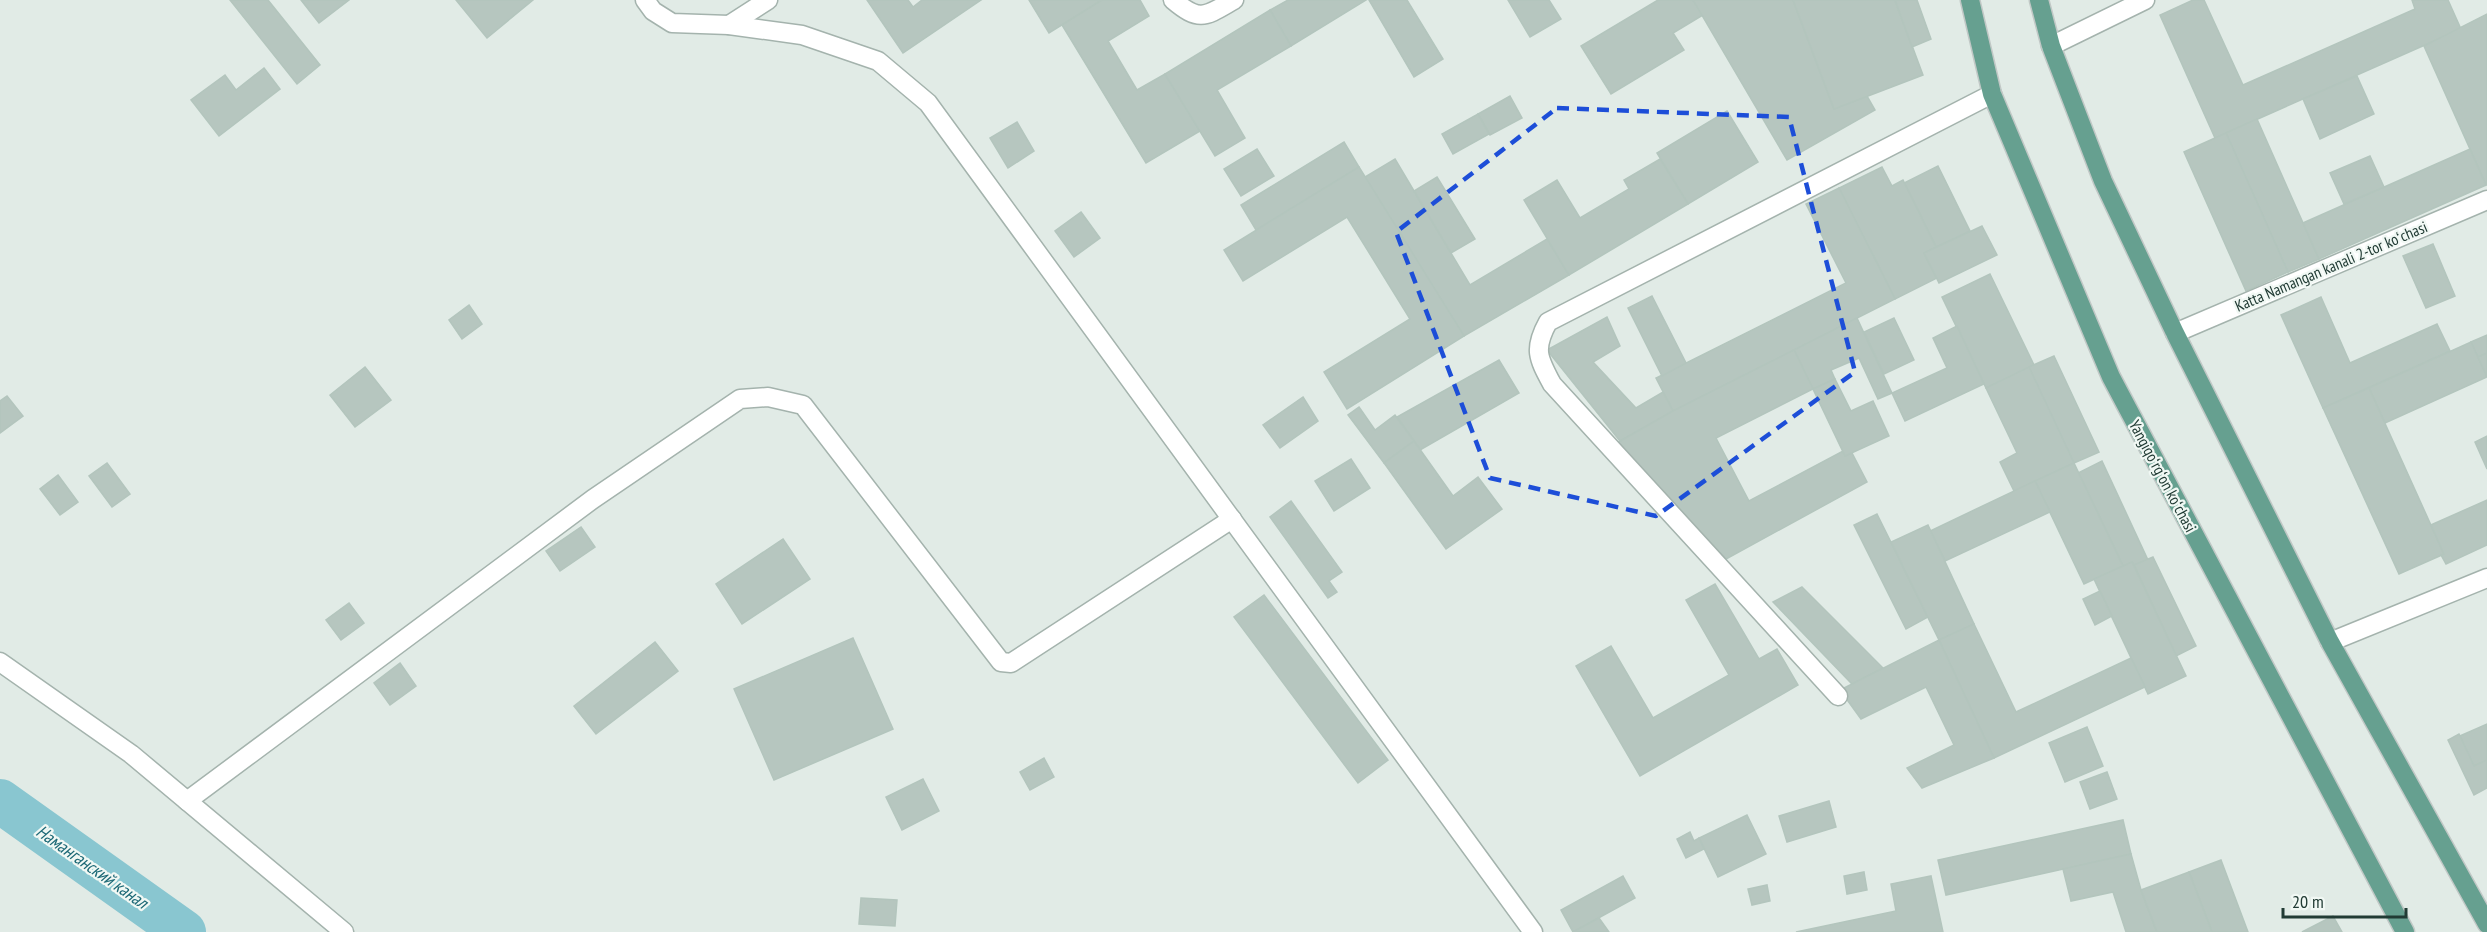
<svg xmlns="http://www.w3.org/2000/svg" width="2487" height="932" font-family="'PT Sans Narrow',sans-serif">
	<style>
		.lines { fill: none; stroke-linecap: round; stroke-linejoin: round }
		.canal { stroke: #89c6d0; stroke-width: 44 }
		.building { fill: #b6c6bf; stroke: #b3c5bd; stroke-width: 1.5 }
		.minor-casing { stroke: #a4b3ad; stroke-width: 21 }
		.major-casing { stroke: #c1c8c6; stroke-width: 21 }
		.minor { stroke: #fff; stroke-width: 18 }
		.major { stroke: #66a090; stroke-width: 18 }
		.marked { fill: none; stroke: #1d4ed8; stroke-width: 4.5; stroke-dasharray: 12 8; stroke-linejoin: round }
		.labels { text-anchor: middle; stroke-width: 4.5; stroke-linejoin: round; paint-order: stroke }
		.street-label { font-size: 16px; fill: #213b34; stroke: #f1f8f4 }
		.water-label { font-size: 18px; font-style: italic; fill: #1d6976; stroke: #f1f8f4 }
	</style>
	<rect width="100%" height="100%" fill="#e1ebe6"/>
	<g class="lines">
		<polyline class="canal" points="0,801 184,932"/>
	</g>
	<g class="building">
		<polygon points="230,0 268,0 320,65 297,84"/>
		<polygon points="301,0 349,0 319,23"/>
		<polygon points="456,0 533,0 487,38"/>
		<polygon points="867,0 908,0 913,7 922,0 981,0 903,53"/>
		<polygon points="1029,0 1102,0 1049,33"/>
		<polygon points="1102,0 1140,0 1149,16 1108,41 1137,90 1165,74 1200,131 1146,163 1062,25"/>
		<polygon points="1288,0 1366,0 1291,46 1270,10"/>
		<polygon points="1369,0 1407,0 1443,59 1414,77"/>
		<polygon points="1508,0 1549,0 1561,19 1530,37"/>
		<polygon points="1658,0 1693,0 1703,15 1673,33 1684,50 1611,94 1581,46"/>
		<polygon points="1693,0 1793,0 1834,109 1867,96 1875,110 1787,160"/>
		<polygon points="1793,0 1895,0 1923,75 1834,109"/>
		<polygon points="1895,0 1917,0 1931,39 1912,47"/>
		<polygon points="2193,0 2204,0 2243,85 2415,9 2412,0 2448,0 2461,29 2215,138 2160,15"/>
		<polygon points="1270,10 1291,46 1217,90 1245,138 1215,156 1165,74"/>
		<polygon points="2487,14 2487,184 2486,185 2424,46"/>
		<polygon points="264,68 280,89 219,136 191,100 225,75 236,90"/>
		<polygon points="2357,76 2374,114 2320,139 2303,99"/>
		<polygon points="1510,96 1522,118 1490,135 1478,114"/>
		<polygon points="1727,111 1758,162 1688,204 1657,153"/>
		<polygon points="1478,114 1489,134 1453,154 1442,134"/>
		<polygon points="2257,119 2319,259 2288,272 2226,133"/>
		<polygon points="1017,122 1034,151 1008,168 990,138"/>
		<polygon points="2226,133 2288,272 2246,291 2184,152"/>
		<polygon points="1344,142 1359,167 1256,230 1241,205"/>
		<polygon points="1257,149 1274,176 1241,196 1224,169"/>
		<polygon points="2470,149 2486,185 2319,259 2303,223"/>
		<polygon points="2370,156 2384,187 2344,204 2330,173"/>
		<polygon points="1395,159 1470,285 1547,239 1569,275 1464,336 1365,177"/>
		<polygon points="1660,159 1688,204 1569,275 1524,200 1557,180 1580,218 1629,189 1624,180"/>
		<polygon points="1938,166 1970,231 1936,247 1904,183"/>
		<polygon points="1359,167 1464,336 1347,409 1324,372 1410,319 1347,217 1243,281 1224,250"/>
		<polygon points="1882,167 1892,186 1903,180 1936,247 1924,253 1937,278 1895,299 1839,188"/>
		<polygon points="1437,177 1475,239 1451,253 1414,191"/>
		<polygon points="1839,188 1895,299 1673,411 1656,378 1846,283 1806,204"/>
		<polygon points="1081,212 1100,238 1074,257 1055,231"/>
		<polygon points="1982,226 1997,255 1939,283 1924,253"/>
		<polygon points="2433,244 2455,296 2426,308 2403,256"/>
		<polygon points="1990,274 2034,365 1986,388 1942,297"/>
		<polygon points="1652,296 1686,363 1662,376 1628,308"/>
		<polygon points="2321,297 2350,363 2437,324 2450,351 2323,408 2281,315"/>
		<polygon points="469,305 482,324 462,339 449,320"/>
		<polygon points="1607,317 1620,346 1593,362 1636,408 1663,392 1673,411 1620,441 1547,350"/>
		<polygon points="1857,318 1892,393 1878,399 1859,358 1831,370 1835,379 1813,389 1794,350"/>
		<polygon points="1894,318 1914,360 1884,374 1864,332"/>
		<polygon points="1957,326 1984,384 1905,421 1892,393 1947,368 1933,338"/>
		<polygon points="2487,335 2487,353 2478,357 2471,342"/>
		<polygon points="2471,342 2487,377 2385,423 2369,388"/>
		<polygon points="1794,350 1813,389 1716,438 1749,501 1843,451 1845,456 1852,453 1867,482 1726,559 1617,443 1673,411"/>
		<polygon points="2487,353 2487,376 2478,357"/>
		<polygon points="2054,356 2099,452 2074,463 2029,367"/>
		<polygon points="1499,360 1519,393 1420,450 1397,417"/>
		<polygon points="365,367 391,400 355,427 330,395"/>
		<polygon points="2029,367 2074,463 2014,491 2000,462 2017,453 1986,388"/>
		<polygon points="1835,379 1851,411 1873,401 1889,436 1845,456 1813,389"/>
		<polygon points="2369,388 2444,554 2399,574 2323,408"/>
		<polygon points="7,396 23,416 0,433 0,401"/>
		<polygon points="1303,397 1318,421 1280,448 1263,425"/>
		<polygon points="1359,407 1375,430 1395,415 1414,441 1384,463 1348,415"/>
		<polygon points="2487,436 2487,469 2475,442"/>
		<polygon points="1414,441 1453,496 1478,477 1502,509 1446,549 1384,463"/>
		<polygon points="1351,459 1370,488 1334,511 1315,481"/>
		<polygon points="2102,461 2148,560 2134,565 2132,562 2123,566 2078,473"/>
		<polygon points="107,463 130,494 112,507 89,476"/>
		<polygon points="2074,463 2123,566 2084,584 2035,481"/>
		<polygon points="58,475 78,502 60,515 40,489"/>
		<polygon points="2035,481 2050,512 1945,561 1930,531"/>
		<polygon points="2487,500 2487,545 2446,564 2441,555 2444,554 2431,525"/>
		<polygon points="1291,501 1342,572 1329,581 1337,592 1328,598 1270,517"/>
		<polygon points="1877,514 1928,617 1906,629 1854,525"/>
		<polygon points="1928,525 1974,624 1939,640 1891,542"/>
		<polygon points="581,527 595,547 560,571 546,551"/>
		<polygon points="783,539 810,579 742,624 716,584"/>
		<polygon points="2153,557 2196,646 2176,656 2134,565"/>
		<polygon points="2132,562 2186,676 2148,694 2094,579"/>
		<polygon points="1715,584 1759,659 1777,649 1798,685 1640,776 1576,666 1611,646 1653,718 1729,675 1686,600"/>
		<polygon points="1802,587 1883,668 1852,684 1773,602"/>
		<polygon points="2100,591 2112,616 2095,625 2083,599"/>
		<polygon points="1264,595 1388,760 1358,783 1234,617"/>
		<polygon points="349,603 364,623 341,640 326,620"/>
		<polygon points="1974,624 2016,712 2131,658 2145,687 1994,758 1939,640"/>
		<polygon points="853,638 893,729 774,780 734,689"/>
		<polygon points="1939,640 1994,758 1922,788 1907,768 1954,745 1926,687 1861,719 1840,690"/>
		<polygon points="655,642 678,671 596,734 574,706"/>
		<polygon points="400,663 416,686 390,705 374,683"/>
		<polygon points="2487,724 2487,760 2474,766 2460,736"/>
		<polygon points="2087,727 2103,766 2065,782 2049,743"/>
		<polygon points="2459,734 2474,766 2487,760 2487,788 2474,795 2448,740"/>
		<polygon points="1044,758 1054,777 1030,790 1020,772"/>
		<polygon points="2107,772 2117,799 2090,809 2080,782"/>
		<polygon points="923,779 939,811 902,830 886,797"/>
		<polygon points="1829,801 1836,827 1787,842 1779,816"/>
		<polygon points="1747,815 1766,854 1718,877 1699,838"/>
		<polygon points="2123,820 2131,854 1946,895 1938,860"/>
		<polygon points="1690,832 1694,841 1699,838 1704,849 1686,858 1677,839"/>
		<polygon points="2131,854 2141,890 2157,932 2126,932 2113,892 2071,901 2063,869"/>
		<polygon points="2221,860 2248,932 2212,932 2189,872"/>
		<polygon points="1864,872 1867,890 1847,894 1844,876"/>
		<polygon points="2189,872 2212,932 2157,932 2141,890"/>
		<polygon points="1623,876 1635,898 1573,932 1561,910"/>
		<polygon points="1931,876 1943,932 1796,932 1896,911 1891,884"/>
		<polygon points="1767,885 1770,901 1752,905 1748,889"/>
		<polygon points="861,898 897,900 895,926 859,924"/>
		<polygon points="2333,916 2342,932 2302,932"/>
		<polygon points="1599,918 1609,932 1573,932"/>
	</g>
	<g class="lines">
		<defs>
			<g id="minor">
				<polyline points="645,0 653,11 672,23 729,25 802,35 878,61 928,103 1533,932"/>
				<path d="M1173,0C1200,23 1206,16 1234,0"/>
				<polyline points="729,25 768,0"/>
				<polyline points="2051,46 2145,0"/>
				<polyline points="2175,333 2487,200"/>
				<polyline points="2330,642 2487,578"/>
				<polyline points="0,662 131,754 344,932"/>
				<path d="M1838,696L1552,384C1538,358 1533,349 1548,322L1992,94"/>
				<polyline points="187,801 593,499 740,399 768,397 803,405 1001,662 1011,663 1232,519"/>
			</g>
			<g id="major">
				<polyline points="1970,0 1992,94 2111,377 2405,932"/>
				<polyline points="2039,0 2051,46 2103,181 2175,333 2330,642 2487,924"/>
			</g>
		</defs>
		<use href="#minor" class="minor-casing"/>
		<use href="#major" class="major-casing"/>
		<use href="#minor" class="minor"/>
		<use href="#major" class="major"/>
	</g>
	<path class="marked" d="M1557,108L1789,117L1855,372L1656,516L1490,478L1396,232Z"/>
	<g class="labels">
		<g class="street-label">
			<text transform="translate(2331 266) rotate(-23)" y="6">Katta Namangan kanali 2-tor koʻchasi</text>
			<text transform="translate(2163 476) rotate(62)" y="6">Yangiqoʻrgʻon koʻchasi</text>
		</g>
		<g class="water-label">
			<text transform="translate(92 867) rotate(35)" y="6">Наманганский канал</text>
		</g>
	</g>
	<path d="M2283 908v9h123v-9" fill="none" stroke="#213b34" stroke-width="3"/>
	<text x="2292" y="908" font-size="18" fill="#213b34" stroke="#f1f8f4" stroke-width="4.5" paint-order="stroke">20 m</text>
</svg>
